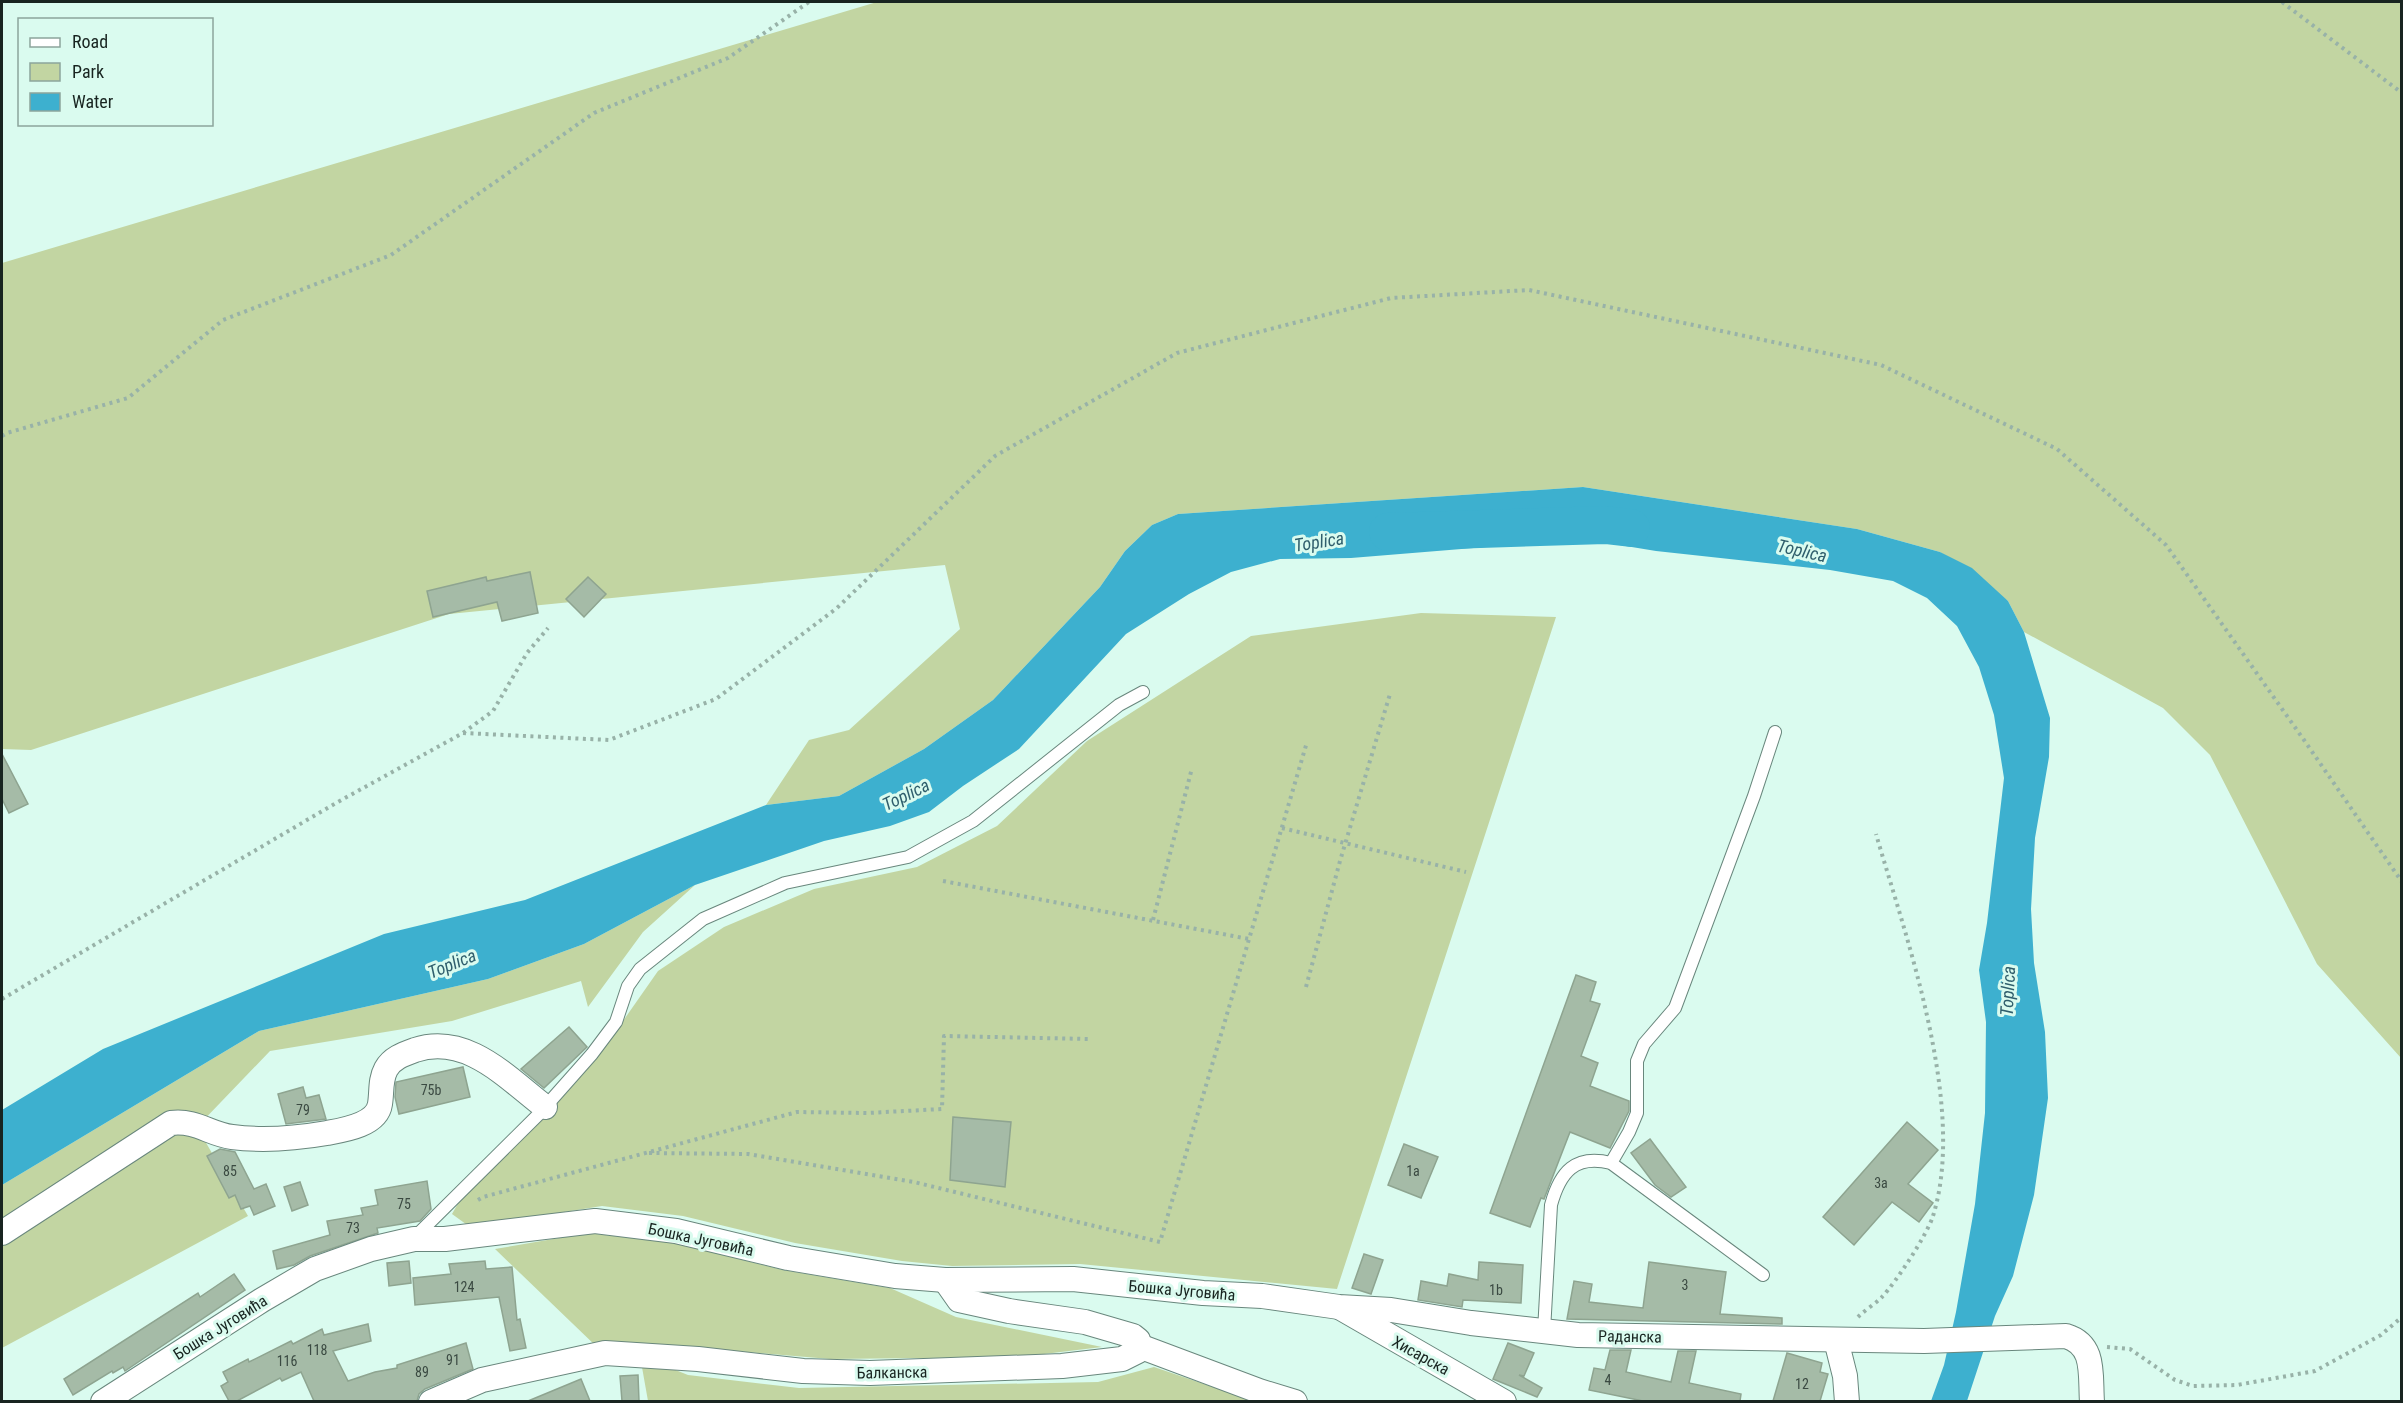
<svg xmlns="http://www.w3.org/2000/svg" width="2403" height="1403" font-family="'Roboto Condensed',sans-serif">
	<style>
		.green { fill: #c2d5a2 }
		.water { fill: #3db0cf; fill-rule: evenodd }
		.lines { fill: none; stroke-linecap: round; stroke-linejoin: round }
		.river { stroke: #3db0cf; stroke-width: 38 }
		.building { fill: #a5bba7; stroke: #8ea490; stroke-width: 1.5 }
		.lane-casing { stroke: #69877d; stroke-width: 14 }
		.street-casing { stroke: #69877d; stroke-width: 26 }
		.path { stroke: #98b2a8; stroke-width: 4; stroke-dasharray: 3 4.5; stroke-linecap: butt }
		.lane { stroke: #fff; stroke-width: 12 }
		.street { stroke: #fff; stroke-width: 24 }
		.labels { text-anchor: middle; stroke-width: 6; stroke-linejoin: round; paint-order: stroke }
		.number-label { font-size: 14px; fill: #3b4a42 }
		.street-label { font-size: 16px; fill: #182420; stroke: #dafbef }
		.water-label { font-size: 18px; font-style: italic; fill: #2f5e6c; stroke: #dafbef }
	</style>
	<rect width="100%" height="100%" fill="#dafbef"/>
	<g class="green">
		<polygon points="877,2 2401,2 2401,1058 2317,964 2210,755 2163,708 2024,632 2008,601 1940,552 1857,529 1583,487 1178,514 1152,525 1125,551 1100,587 993,700 924,749 839,796 766,805 809,740 849,730 960,629 945,565 449,614 31,750 2,749 2,263"/>
		<polygon points="1421,613 1556,617 1337,1289 1080,1264 952,1266 902,1261 795,1243 683,1216 602,1206 470,1227 452,1214 464,1193 535,1126 609,1041 658,971 724,927 814,889 917,867 997,826 1087,741 1251,636"/>
		<polygon points="695,885 643,932 588,1007 581,981 452,1021 270,1051 197,1127 248,1216 2,1348 2,1185 259,1031 488,979 584,944"/>
		<polygon points="588,1233 675,1243 783,1270 890,1288 956,1317 1102,1347 1019,1357 830,1359 724,1350 698,1359 643,1357 688,1375 799,1388 1098,1382 1154,1367 1254,1401 648,1401 640,1356 598,1348 495,1249"/>
	</g>
	<path class="water" d="M1583,487L1857,529L1940,552L1972,568L2008,601L2024,632L2050,718L2049,757L2035,838L2031,909L2034,963L2045,1032L2048,1098L2034,1195L2013,1276L1995,1316L1967,1401H1931L1944,1365L1956,1312L1975,1204L1985,1113L1986,1022L1979,970L1987,923L2004,778L1994,715L1979,667L1957,626L1927,598L1893,581L1830,570L1656,551L1583,539L1351,558L1280,559L1231,572L1189,594L1126,634L1019,749L963,786L929,812L890,826L824,841L695,885L584,944L488,979L259,1031L2,1185V1110L103,1049L384,934L525,900L766,805L839,796L924,749L993,700L1100,587L1125,551L1152,525L1178,514ZM1516,516L1580,520L1582,528L1453,541L1425,539C1446,522 1489,520 1516,516Z"/>
	<g class="lines">
		<polyline class="river" points="1388,532 1605,525 1631,528"/>
	</g>
	<g class="building">
		<polygon points="530,572 538,613 502,621 497,602 433,617 427,591 486,577 487,581"/>
		<polygon points="588,577 606,594 584,617 566,599"/>
		<polygon points="2,754 28,804 9,813 2,799"/>
		<polygon points="1576,975 1596,982 1590,1001 1600,1004 1581,1056 1598,1063 1590,1086 1629,1101 1629,1111 1610,1148 1570,1132 1544,1199 1541,1198 1530,1227 1490,1213"/>
		<polygon points="569,1027 587,1047 544,1088 521,1069"/>
		<polygon points="463,1067 470,1097 399,1114 395,1097 396,1082"/>
		<polygon points="303,1087 306,1098 319,1095 326,1119 286,1124 278,1094"/>
		<polygon points="953,1117 1011,1122 1005,1187 950,1180"/>
		<polygon points="1907,1122 1938,1150 1908,1184 1933,1203 1919,1222 1892,1202 1854,1245 1823,1217"/>
		<polygon points="1650,1139 1686,1187 1671,1197 1655,1185 1631,1153"/>
		<polygon points="1404,1144 1438,1157 1421,1198 1388,1185"/>
		<polygon points="220,1149 235,1152 254,1189 266,1184 275,1206 254,1215 250,1206 241,1209 235,1195 229,1198 207,1156"/>
		<polygon points="427,1181 431,1209 420,1221 377,1228 378,1233 310,1256 294,1265 277,1269 273,1251 330,1235 327,1221 363,1215 361,1208 378,1205 375,1190"/>
		<polygon points="300,1182 308,1205 292,1211 284,1187"/>
		<polygon points="1364,1254 1383,1260 1371,1294 1352,1288"/>
		<polygon points="409,1261 411,1283 389,1286 387,1263"/>
		<polygon points="485,1261 486,1269 512,1267 517,1320 520,1319 526,1348 510,1351 499,1297 415,1305 413,1278 451,1274 449,1264"/>
		<polygon points="1479,1262 1523,1265 1521,1303 1463,1300 1462,1307 1418,1300 1421,1281 1447,1286 1449,1274 1478,1280"/>
		<polygon points="1649,1262 1726,1272 1720,1314 1782,1318 1782,1324 1567,1319 1574,1281 1592,1284 1589,1302 1643,1308"/>
		<polygon points="234,1274 245,1290 125,1371 123,1367 113,1373 112,1371 73,1395 64,1379 198,1293 200,1297"/>
		<polygon points="368,1324 371,1341 333,1351 348,1381 375,1372 397,1368 397,1365 466,1343 473,1369 425,1389 419,1394 417,1401 314,1401 301,1372 282,1381 280,1378 237,1401 229,1401 221,1386 228,1382 223,1372 248,1359 249,1362 291,1341 293,1344 322,1329 324,1335"/>
		<polygon points="1508,1343 1534,1353 1524,1376 1519,1375 1542,1388 1537,1397 1493,1379"/>
		<polygon points="1610,1350 1631,1350 1626,1372 1671,1382 1678,1351 1696,1351 1689,1383 1741,1394 1740,1401 1643,1401 1589,1390 1594,1368 1605,1370"/>
		<polygon points="1787,1353 1822,1363 1820,1372 1828,1374 1820,1401 1773,1401"/>
		<polygon points="638,1375 639,1401 622,1401 620,1376"/>
		<polygon points="581,1379 590,1401 528,1401"/>
	</g>
	<g class="lines">
		<defs>
			<g id="lane">
				<polyline points="1611,1163 1629,1132 1637,1113 1637,1061 1644,1044 1675,1008 1754,796 1775,732"/>
				<polyline points="414,1238 538,1115 592,1054 616,1022 628,986 640,969 703,919 785,883 908,857 973,821 1119,705 1143,692"/>
				<path d="M1544,1331L1551,1205C1560,1172 1575,1154 1611,1163L1763,1275"/>
			</g>
			<g id="street">
				<path d="M2,1233L171,1123C197,1120 209,1134 232,1137C262,1141 298,1138 327,1133C344,1130 377,1125 380,1104C382,1092 380,1080 386,1069C392,1058 404,1054 415,1050C467,1033 507,1078 545,1107"/>
				<polyline points="1341,1308 1504,1402"/>
				<polyline points="1836,1340 1845,1376 1847,1402"/>
				<polyline points="1139,1346 1259,1391 1295,1402"/>
				<path d="M103,1402L262,1300L315,1269L371,1249L414,1239H445L595,1221L676,1231L788,1258L895,1276L945,1280L1073,1279L1203,1293L1262,1296L1339,1307L1391,1310L1471,1323L1578,1335L1924,1341L2066,1336C2096,1345 2090,1375 2092,1402"/>
				<polyline points="431,1402 482,1380 605,1353 698,1359 803,1371 870,1373 1062,1366 1122,1359 1138,1351 1138,1340 1133,1336 1085,1322 1009,1311 959,1300 945,1280"/>
			</g>
		</defs>
		<use href="#lane" class="lane-casing"/>
		<use href="#street" class="street-casing"/>
		<g class="path">
			<polyline points="2282,2 2402,93"/>
			<polyline points="2,436 7,433 128,398 223,320 391,255 594,113 728,58 809,2"/>
			<polyline points="463,733 609,740 716,699 837,608 995,456 1177,353 1391,298 1529,290 1881,365 2057,449 2166,545 2304,740 2402,882"/>
			<polyline points="1282,828 1466,872"/>
			<polyline points="943,881 1249,939"/>
			<polyline points="1153,920 1192,768"/>
			<polyline points="1306,987 1340,861 1390,694"/>
			<polyline points="2,999 336,803 463,733 493,711 527,653 548,628"/>
			<polyline points="649,1153 748,1154 914,1182 1160,1242 1307,742"/>
			<polyline points="478,1200 483,1197 797,1112 867,1113 942,1109 944,1036 1088,1039"/>
			<path d="M1858,1317C1865,1310 1875,1304 1882,1297C1896,1282 1927,1235 1933,1216C1967,1107 1907,941 1876,834"/>
			<polyline points="2107,1347 2130,1349 2175,1380 2193,1386 2237,1385 2315,1371 2381,1335 2402,1317"/>
		</g>
		<use href="#lane" class="lane"/>
		<use href="#street" class="street"/>
	</g>
	<g class="labels">
		<g class="number-label">
			<text x="431" y="1095">75b</text>
			<text x="303" y="1115">79</text>
			<text x="230" y="1176">85</text>
			<text x="1413" y="1176">1a</text>
			<text x="1881" y="1188">3a</text>
			<text x="404" y="1209">75</text>
			<text x="353" y="1233">73</text>
			<text x="1685" y="1290">3</text>
			<text x="464" y="1292">124</text>
			<text x="1496" y="1295">1b</text>
			<text x="317" y="1355">118</text>
			<text x="453" y="1365">91</text>
			<text x="287" y="1366">116</text>
			<text x="422" y="1377">89</text>
			<text x="1608" y="1385">4</text>
			<text x="1802" y="1389">12</text>
		</g>
		<g class="street-label">
			<text transform="translate(701 1239) rotate(12)" y="6">Бошка Југовића</text>
			<text transform="translate(1182 1290) rotate(5)" y="6">Бошка Југовића</text>
			<text transform="translate(220 1327) rotate(-32)" y="6">Бошка Југовића</text>
			<text transform="translate(1630 1336) rotate(1)" y="6">Раданска</text>
			<text transform="translate(1421 1355) rotate(29)" y="6">Хисарска</text>
			<text transform="translate(892 1372) rotate(-1)" y="6">Балканска</text>
		</g>
		<g class="water-label">
			<text transform="translate(1319 542) rotate(-9)" y="6">Toplica</text>
			<text transform="translate(1802 551) rotate(13)" y="6">Toplica</text>
			<text transform="translate(906 795) rotate(-26)" y="6">Toplica</text>
			<text transform="translate(452 964) rotate(-22)" y="6">Toplica</text>
			<text transform="translate(2008 991) rotate(-87)" y="6">Toplica</text>
		</g>
	</g>
	<rect width="2403" height="1403" fill="none" stroke="#182420" stroke-width="6"/>
	<rect x="18" y="18" width="195" height="108" fill="#dafbef" stroke="#8ca59c" stroke-width="1.5"/>
	<rect x="30" y="38" width="30" height="9" fill="#ffffff" stroke="#8ca59c" stroke-width="1.5"/>
	<text x="72" y="48" font-size="18" fill="#182420">Road</text>
	<rect x="30" y="63" width="30" height="18" fill="#c2d5a2" stroke="#8ca59c" stroke-width="1.5"/>
	<text x="72" y="78" font-size="18" fill="#182420">Park</text>
	<rect x="30" y="93" width="30" height="18" fill="#3db0cf" stroke="#8ca59c" stroke-width="1.5"/>
	<text x="72" y="108" font-size="18" fill="#182420">Water</text>
</svg>
